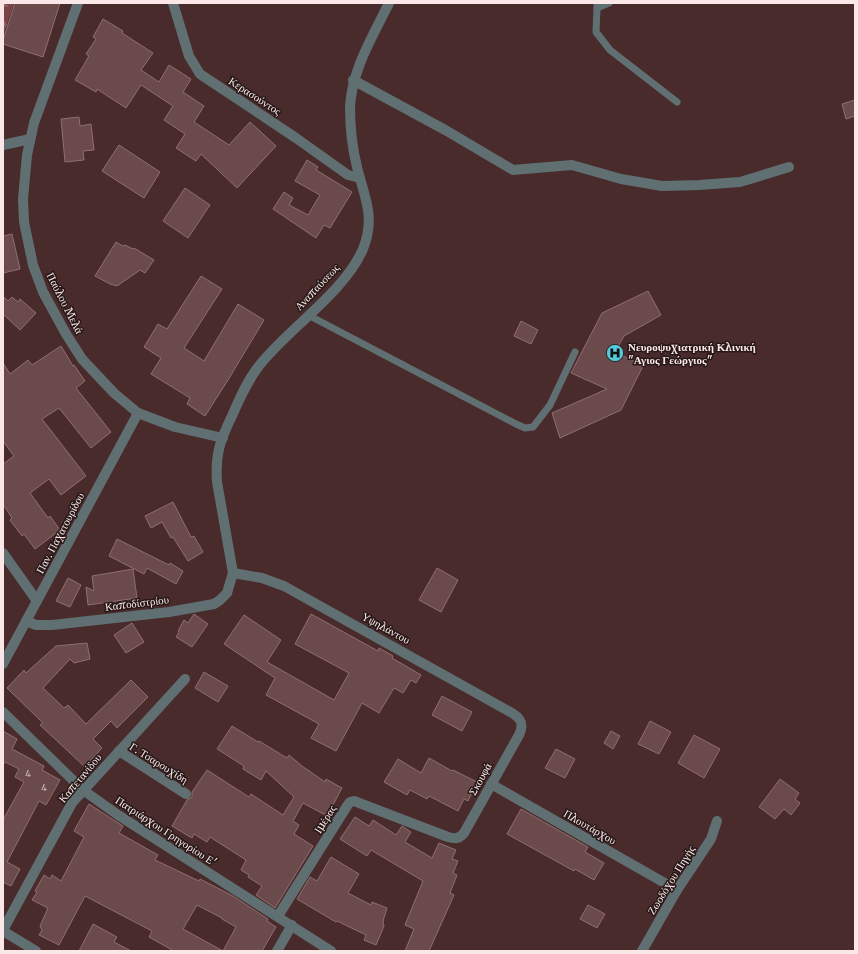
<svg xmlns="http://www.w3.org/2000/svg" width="858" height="954" font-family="Merriweather,serif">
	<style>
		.forest { fill: url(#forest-firs) }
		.building { fill: #6a4a4b; stroke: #916e6f; fill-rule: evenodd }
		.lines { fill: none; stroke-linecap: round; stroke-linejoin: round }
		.lane { stroke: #607072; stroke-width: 7 }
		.street { stroke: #607072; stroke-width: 10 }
		.labels { text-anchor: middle; stroke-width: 3; stroke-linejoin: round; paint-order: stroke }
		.number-label { font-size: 9px; fill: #d7c0c0 }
		.street-label { font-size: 11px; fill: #fbe7e7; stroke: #261818 }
		.poi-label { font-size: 11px; font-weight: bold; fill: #fbe7e7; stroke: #261818; text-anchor: start }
	</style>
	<defs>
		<pattern id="forest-firs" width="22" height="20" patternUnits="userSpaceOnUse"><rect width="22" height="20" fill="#7a4447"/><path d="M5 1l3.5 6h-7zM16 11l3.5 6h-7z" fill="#8e5f62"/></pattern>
	</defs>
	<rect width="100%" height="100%" fill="#492b2c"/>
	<polygon class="forest" points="3,3 14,3 3,36"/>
	<g class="building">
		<polygon points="15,3 60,3 43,57 3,44 3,40"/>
		<polygon points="103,19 123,31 122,33 153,53 141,70 159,82 169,65 191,79 183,92 204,106 194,122 229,145 250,122 276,146 237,188 201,154 196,161 176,148 185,134 164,120 173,106 141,85 126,108 97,89 96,92 75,80 89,56 86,54 96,39 93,37"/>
		<polygon points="855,100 855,116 846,119 842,104"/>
		<polygon points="79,117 80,126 91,124 94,150 83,151 84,160 65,162 61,119"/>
		<polygon points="119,145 160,172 144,198 102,171"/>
		<polygon points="307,160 318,167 316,170 352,192 330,228 324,225 316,238 273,209 284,192 293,198 289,205 308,215 320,195 295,181"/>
		<polygon points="185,188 210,205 188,238 163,221"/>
		<polygon points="12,234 20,269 3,273 3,236"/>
		<polygon points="116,242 123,246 125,245 133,249 134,248 154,260 145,273 140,270 117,286 110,284 95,276"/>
		<polygon points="201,276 222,289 184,348 204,361 238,304 264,320 228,380 205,416 187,404 190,398 151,374 161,358 144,347 158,324 167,329"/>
		<polygon points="648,291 661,315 624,336 615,352 643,366 621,410 560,438 552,413 607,389 571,373 602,313"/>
		<polygon points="3,296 8,301 12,297 18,302 20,299 36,313 20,330 3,314"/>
		<polygon points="521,321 538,330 531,344 514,336"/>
		<polygon points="61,346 73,366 74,365 85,381 76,388 111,432 91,448 59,408 42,419 86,476 61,495 49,479 30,493 48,518 50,516 60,530 35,549 24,534 22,536 10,520 12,518 3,504 3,464 14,456 3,441 3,363 10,374 28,360 32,365"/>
		<polygon points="173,502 191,537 194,536 203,552 188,561 173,537 171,538 162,522 151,528 145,516"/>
		<polygon points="117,539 169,565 170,563 183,571 176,584 147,568 144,574 109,556"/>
		<polygon points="437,568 458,580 441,612 419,600"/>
		<polygon points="133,569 137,598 88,605 86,587 94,591 92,576"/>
		<polygon points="68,578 81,585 70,607 56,601"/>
		<polygon points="194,614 208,624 192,647 176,637 179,632 178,631 184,620 188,623"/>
		<polygon points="311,614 378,651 379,648 393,656 392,658 421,675 416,683 411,680 403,693 394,688 379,713 362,703 336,751 311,738 319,724 266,695 275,678 224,644 244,615 281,640 267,662 334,700 349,673 295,644"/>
		<polygon points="132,623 144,642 126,653 114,635"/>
		<polygon points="87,643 90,659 74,663 70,659 43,688 64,708 68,705 86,724 131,680 148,697 117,728 111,721 93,739 102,748 85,767 40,725 43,723 7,688 24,670 26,673 56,646"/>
		<polygon points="204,672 228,686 218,702 195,688"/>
		<polygon points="442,696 472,712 462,731 432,715"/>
		<polygon points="650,721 671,732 659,754 638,744"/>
		<polygon points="232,726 258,742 259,741 287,758 289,755 302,766 325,782 326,779 342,788 327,816 303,803 293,821 299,825 294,834 313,846 275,908 256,895 262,886 248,877 249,875 241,870 246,860 210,837 207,842 194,834 192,838 172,826 187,800 192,797 192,792 207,770 249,797 251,794 283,815 294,797 266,771 261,780 243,769 244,766 217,749"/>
		<polygon points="3,731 17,739 12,749 44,766 42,770 60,780 46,805 39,801 7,862 20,869 11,886 3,882 3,820 24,782 15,777 19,769 5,762 3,765"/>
		<polygon points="611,731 620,736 613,749 604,743"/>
		<polygon points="694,735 720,749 704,778 678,763"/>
		<polygon points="556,749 575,759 565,778 545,768"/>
		<polygon points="429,758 452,771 453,770 477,782 468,801 464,799 458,811 429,796 427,799 410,790 407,795 384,782 398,759 421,773"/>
		<polygon points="780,779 799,793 795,799 800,803 791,815 784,809 775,819 759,807"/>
		<path d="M89,804L123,826L119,833L158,855L155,860L199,881L200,879L233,896L268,919L267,921L276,927L262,951H174L149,937L152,931L85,896L59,945L39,935L42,930L40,926L48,908L32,900L37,892L35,891L44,875L50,879L52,875L61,881L84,837L74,831ZM197,905L222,918V919L236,927L223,951L183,929Z"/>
		<polygon points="521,809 588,847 585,852 604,863 594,880 575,869 574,871 507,834"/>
		<polygon points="355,817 369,826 373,820 396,835 402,826 411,832 405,842 432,858 439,843 456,850 452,859 458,861 453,873 457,875 450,893 454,895 429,951 405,951 414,929 405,925 423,881 371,850 367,856 340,839"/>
		<polygon points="331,857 359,874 348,893 371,905 372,902 387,908 383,921 384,926 376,945 364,940 366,935 337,921 336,922 297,899 310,877 317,881"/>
		<polygon points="588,905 605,914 597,928 580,919"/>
		<polygon points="93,924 117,937 114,942 131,951 79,951"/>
	</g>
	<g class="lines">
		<g class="lane">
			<polyline points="597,3 597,8 609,3"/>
			<polyline points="597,8 596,32 610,50 677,102"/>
			<polyline points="308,315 516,424 525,428 533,427 550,405 575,352"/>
		</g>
		<g class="street">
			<polyline points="78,3 34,123 27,155 23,199 24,222 33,265 43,292 66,334 82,359 114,393 138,413 175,427 223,438"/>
			<polyline points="173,3 189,56 200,74 296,138 348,175 360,178"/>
			<polyline points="353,80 447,131 513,170 572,165 621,179 662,186 699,185 740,182 789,167"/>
			<polyline points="3,145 30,139"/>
			<polyline points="3,553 37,601"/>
			<path d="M233,573L262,578L284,586L512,713C522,719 524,725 519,735L464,833C459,839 455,839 448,837L354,801L350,802L347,806L278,916"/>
			<path d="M26,621L36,625H52L169,612L214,604L220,600L227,593L233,573L217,482C215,455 220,440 232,416C240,397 249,377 263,361C292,326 345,291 363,249C376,217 364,196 357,167C352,147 350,127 350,107C352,69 373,36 389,3"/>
			<polyline points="3,664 138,413"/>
			<polyline points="3,712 83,790 118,815 331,951"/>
			<polyline points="119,751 186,794"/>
			<polyline points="491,784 677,890"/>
			<polyline points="3,930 72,803 185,679"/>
			<polyline points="3,931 36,951"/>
			<polyline points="277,951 292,925"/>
			<polyline points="642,951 677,890 711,839 717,821"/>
		</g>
	</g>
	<defs>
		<symbol id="hospital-disc" viewBox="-11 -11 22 22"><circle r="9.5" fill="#53cbdb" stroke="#261818"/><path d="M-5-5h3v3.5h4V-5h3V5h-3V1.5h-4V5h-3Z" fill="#111"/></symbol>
	</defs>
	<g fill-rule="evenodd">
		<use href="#hospital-disc" x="605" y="343" width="20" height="20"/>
	</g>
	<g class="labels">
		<g class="number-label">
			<text x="28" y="777">4</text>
			<text x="44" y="791">4</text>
		</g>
		<g class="street-label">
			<text transform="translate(255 96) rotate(33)" y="4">Κερασούντος</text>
			<text transform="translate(317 287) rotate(-47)" y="4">Αναπαύσεως</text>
			<text transform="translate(65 303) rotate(63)" y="4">Παύλου Μελά</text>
			<text transform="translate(60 533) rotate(-62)" y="4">Παν. Παχατουρίδου</text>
			<text transform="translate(137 603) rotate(-7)" y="4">Καποδίστρίου</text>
			<text transform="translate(386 628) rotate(29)" y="4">Υψηλάντου</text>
			<text transform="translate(159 763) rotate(32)" y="4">Γ. Τσαρουχίδη</text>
			<text transform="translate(80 778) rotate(-50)" y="4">Καπετανίδου</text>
			<text transform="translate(480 779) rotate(-61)" y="4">Σκουφά</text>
			<text transform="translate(325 819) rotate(-58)" y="4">Ιμέρας</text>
			<text transform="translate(590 827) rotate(30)" y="4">Πλουτάρχου</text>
			<text transform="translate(166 831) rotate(33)" y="4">Πατριάρχου Γρηγορίου Ε'</text>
			<text transform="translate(671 880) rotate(-58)" y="4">Ζωοδόχου Πηγής</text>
		</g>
		<g class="poi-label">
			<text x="628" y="351">Νευροψυχιατρική Κλινική<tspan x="628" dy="13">"Αγιος Γεώργιος"</tspan></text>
		</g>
	</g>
	<rect width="858" height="954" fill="none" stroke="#fbe7e7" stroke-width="8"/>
</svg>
